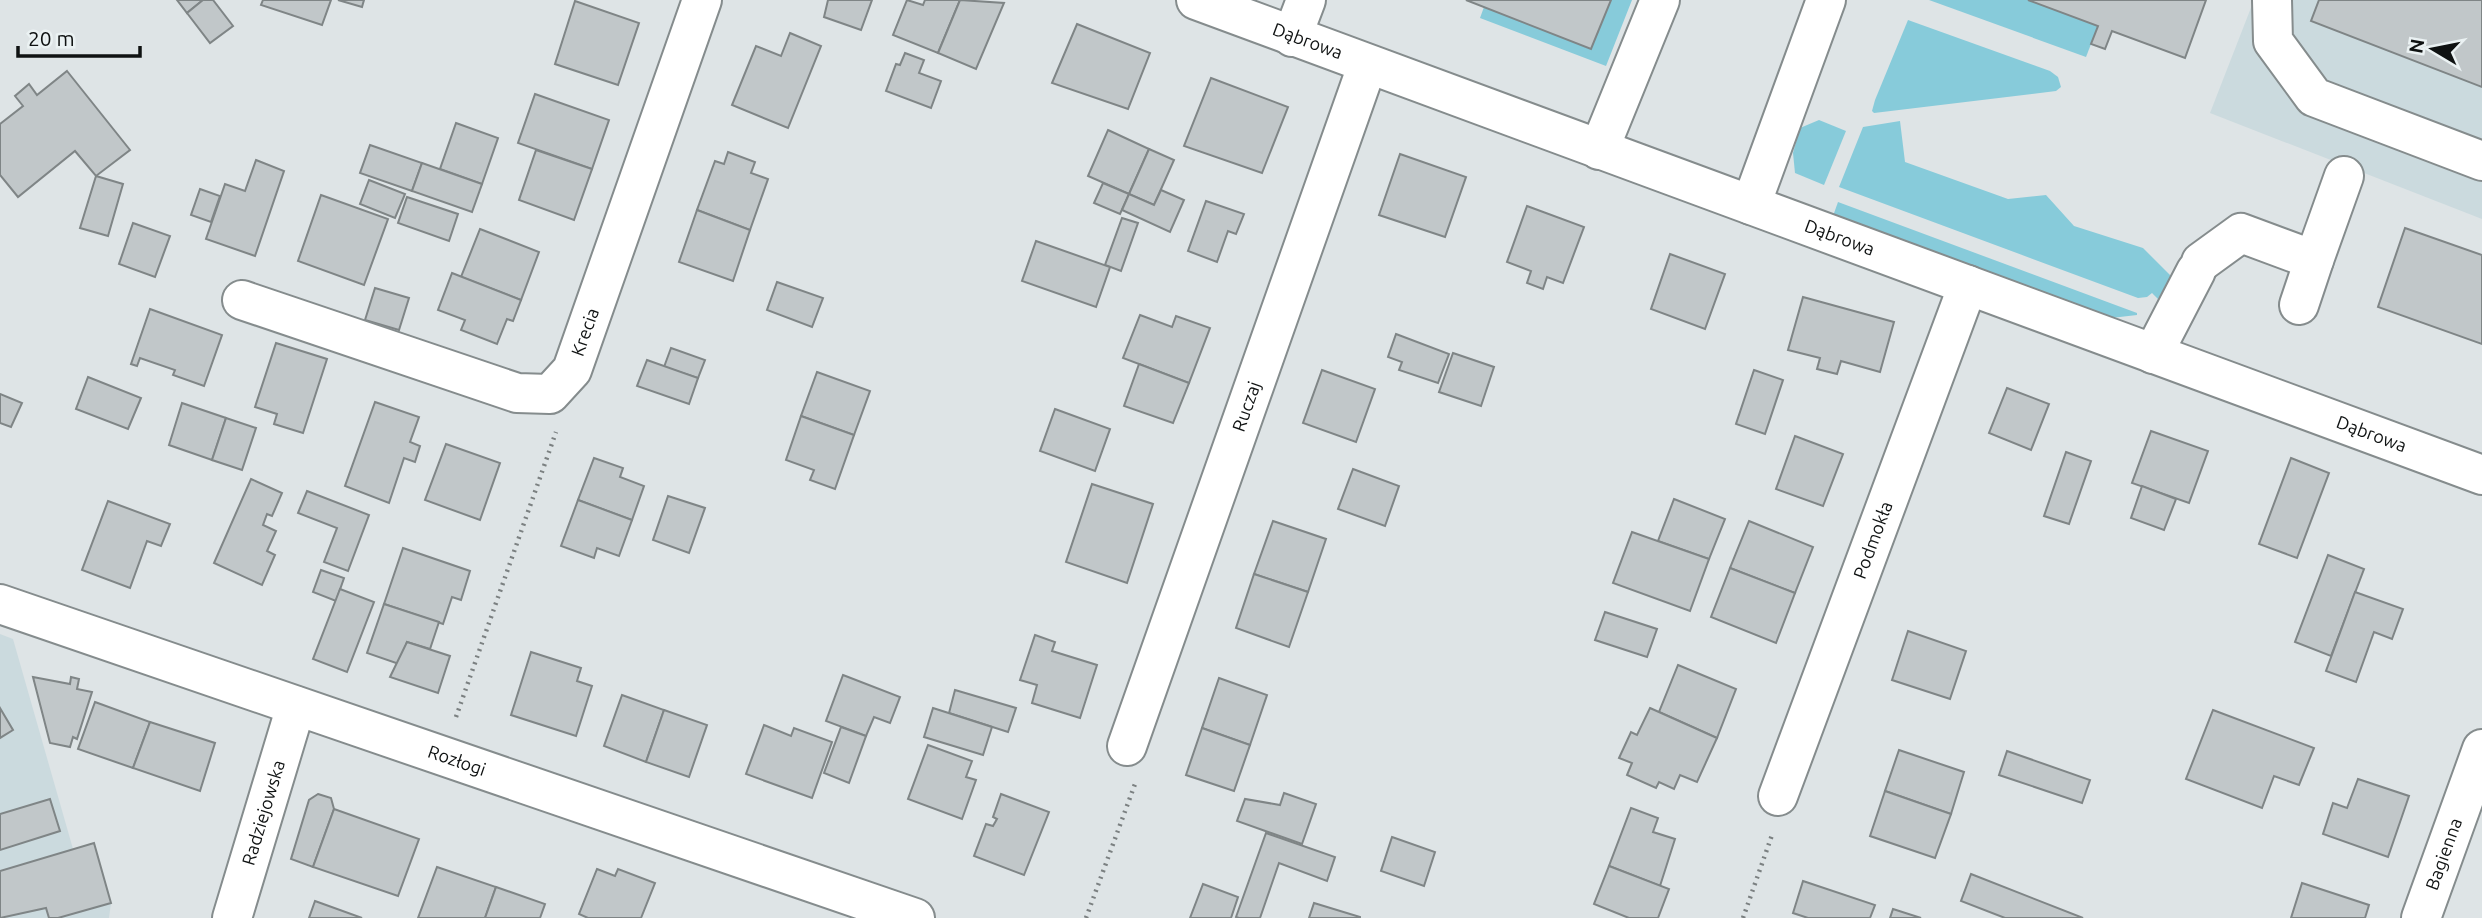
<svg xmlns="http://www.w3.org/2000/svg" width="2482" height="918" font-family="Ubuntu,sans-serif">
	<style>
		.built { fill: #cbdade }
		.green { fill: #87cbda }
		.building { fill: #c1c7c9; stroke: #7f8586; stroke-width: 2 }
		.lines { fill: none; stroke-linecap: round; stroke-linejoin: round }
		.minor-casing { stroke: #858c8d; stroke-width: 42 }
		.path { stroke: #7b8081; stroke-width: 4.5; stroke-dasharray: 2 5; stroke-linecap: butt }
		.minor { stroke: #fff; stroke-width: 38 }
		.labels { text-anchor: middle; stroke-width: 6; stroke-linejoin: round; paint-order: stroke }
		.street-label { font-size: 18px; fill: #0f1212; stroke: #ebf2f3 }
	</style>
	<rect width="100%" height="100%" fill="#dee4e6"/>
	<g class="built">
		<polygon points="2254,0 2482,0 2482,219 2210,113"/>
		<polygon points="0,634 13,639 73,849 94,843 111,903 109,918 0,918"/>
	</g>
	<g class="green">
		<polygon points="1611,0 1632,0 1606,66 1480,18 1484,7 1591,49"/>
		<polygon points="1929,0 2028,0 2098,26 2086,57"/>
		<polygon points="1908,20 2050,71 2058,77 2061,87 2056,91 1874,113 1872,111 1875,100"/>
		<polygon points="1819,120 1846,131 1824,185 1795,173 1793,153 1800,128"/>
		<polygon points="1900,121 1905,162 2008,199 2046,195 2074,226 2143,248 2171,276 2158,299 2152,293 2147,297 2138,298 1839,187 1863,127"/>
		<polygon points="1838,202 2137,313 2137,315 2111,318 1833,216"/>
	</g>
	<g class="building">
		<polygon points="177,0 203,0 187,13"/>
		<polygon points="203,0 213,0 233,26 210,43 187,13"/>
		<polygon points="263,0 331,0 322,25 261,5"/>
		<polygon points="338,0 364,0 362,7"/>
		<polygon points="828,0 872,0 861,30 824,17"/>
		<polygon points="907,0 923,5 925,0 960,0 938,53 893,35"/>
		<polygon points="960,0 1004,3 976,69 938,53"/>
		<polygon points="1466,0 1611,0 1591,49"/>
		<polygon points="2028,0 2206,0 2185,58 2112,31 2105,49 2091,44 2098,26"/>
		<polygon points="2319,0 2482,0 2482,87 2311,21"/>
		<polygon points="575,1 639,23 618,85 555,64"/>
		<polygon points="1077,24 1150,53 1128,109 1052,83"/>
		<polygon points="790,33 821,46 788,128 732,105 756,46 781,56"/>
		<polygon points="905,53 924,60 919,73 941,81 931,108 886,91 896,64 900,65"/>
		<polygon points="67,71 130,150 96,176 75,151 18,197 0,175 0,124 23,106 15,96 29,84 37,95"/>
		<polygon points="1211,78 1288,107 1262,173 1184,146"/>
		<polygon points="535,94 609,120 592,169 518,143"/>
		<polygon points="456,123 498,138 482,184 440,169"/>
		<polygon points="1108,130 1149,149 1129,194 1088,176"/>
		<polygon points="370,145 422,163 412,191 360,173"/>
		<polygon points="1149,149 1174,160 1154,205 1129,194"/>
		<polygon points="536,150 592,169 574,220 519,200"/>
		<polygon points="728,152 755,162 751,173 768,179 750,230 697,210 715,161 724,164"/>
		<polygon points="1400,154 1466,177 1445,237 1379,215"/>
		<polygon points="256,160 284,171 255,256 206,239 225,184 245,191"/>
		<polygon points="422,163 482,184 472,212 412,191"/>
		<polygon points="96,176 123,184 108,236 80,228"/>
		<polygon points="369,180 405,194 395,218 360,204"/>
		<polygon points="1103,183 1129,194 1120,214 1094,203"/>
		<polygon points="200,189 220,196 211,222 191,215"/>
		<polygon points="1161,190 1184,200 1170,232 1122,210 1129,194 1154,205"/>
		<polygon points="321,195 388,219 364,285 298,261"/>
		<polygon points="407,197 458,214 449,241 398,223"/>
		<polygon points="1206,201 1244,214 1236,234 1228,231 1217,262 1188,251"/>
		<polygon points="1527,206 1584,227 1563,283 1547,277 1543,289 1527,283 1531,271 1507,262"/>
		<polygon points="697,210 750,230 733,281 679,262"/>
		<polygon points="1122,218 1138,223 1121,271 1105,265"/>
		<polygon points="133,223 170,236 155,277 119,264"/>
		<polygon points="2405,228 2482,255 2482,344 2378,307"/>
		<polygon points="480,229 539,252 521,300 461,277"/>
		<polygon points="1036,241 1110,267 1096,307 1022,281"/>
		<polygon points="1670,254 1725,274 1705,329 1651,309"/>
		<polygon points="452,273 521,300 513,321 507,319 497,344 461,330 465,320 438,310"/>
		<polygon points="777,282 823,298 812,327 767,310"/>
		<polygon points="375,288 409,298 399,330 365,320"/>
		<polygon points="1803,297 1894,322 1880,372 1841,361 1837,374 1817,369 1820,358 1788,350"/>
		<polygon points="150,309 222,335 204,386 173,375 175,370 140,358 137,366 131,364"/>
		<polygon points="1140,315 1172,327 1176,316 1210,328 1189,383 1123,358"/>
		<polygon points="1396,334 1449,354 1438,383 1399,370 1402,362 1388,357"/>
		<polygon points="276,343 327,359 303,433 274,424 277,414 255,407"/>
		<polygon points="671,348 705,360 698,378 664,367"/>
		<polygon points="1453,353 1494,367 1481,406 1439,392"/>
		<polygon points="647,360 698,378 689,404 637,386"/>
		<polygon points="1139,364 1189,383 1173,423 1124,406"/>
		<polygon points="1322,370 1375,389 1356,442 1303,423"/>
		<polygon points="1754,370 1783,380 1765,434 1736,424"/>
		<polygon points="817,372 870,391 854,435 801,416"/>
		<polygon points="88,377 141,398 128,429 76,409"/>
		<polygon points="2007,388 2049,404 2031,450 1989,433"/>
		<polygon points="0,394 22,403 11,427 0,423"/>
		<polygon points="375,402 419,417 410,442 420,446 415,462 404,458 389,503 345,486"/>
		<polygon points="182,403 226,418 212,460 169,445"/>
		<polygon points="1055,409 1110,429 1095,471 1040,451"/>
		<polygon points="801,416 854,435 835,489 810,480 814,470 786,460"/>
		<polygon points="226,418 256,428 242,470 212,460"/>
		<polygon points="2151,431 2208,451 2189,503 2132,483"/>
		<polygon points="1795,436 1843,454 1823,506 1776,489"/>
		<polygon points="446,444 500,463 480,520 425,500"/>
		<polygon points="2066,452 2091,461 2069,524 2044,516"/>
		<polygon points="594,458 623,468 620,477 644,486 632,520 578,500"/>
		<polygon points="2291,458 2329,473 2297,558 2259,544"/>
		<polygon points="1353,469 1399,486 1385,526 1338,509"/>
		<polygon points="251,479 282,493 272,516 267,514 263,525 276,531 267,551 275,555 262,585 214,563"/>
		<polygon points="1092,484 1153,504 1127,583 1066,562"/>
		<polygon points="2142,486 2176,499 2164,530 2131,518"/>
		<polygon points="307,491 369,515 348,571 324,562 337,528 298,513"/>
		<polygon points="668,496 705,508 689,553 653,540"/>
		<polygon points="1674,499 1725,519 1709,559 1658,541"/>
		<polygon points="578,500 632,520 619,556 597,548 594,558 561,546"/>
		<polygon points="108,501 170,524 161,546 147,541 130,588 82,570"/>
		<polygon points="1273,521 1326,539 1308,592 1254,574"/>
		<polygon points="1749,521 1813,547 1795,593 1730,568"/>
		<polygon points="1632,532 1709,559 1690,611 1613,583"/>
		<polygon points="403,548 470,571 461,600 452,597 443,624 384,604"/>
		<polygon points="2328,555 2364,569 2331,656 2295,642"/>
		<polygon points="1730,568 1795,593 1776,643 1711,617"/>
		<polygon points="321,570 344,578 336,601 313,592"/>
		<polygon points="1254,574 1308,592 1289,647 1236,628"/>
		<polygon points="340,589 374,602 347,672 313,659"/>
		<polygon points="2355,592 2403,609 2392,639 2374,632 2356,682 2326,671"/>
		<polygon points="384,604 439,622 430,649 407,642 399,664 367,653"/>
		<polygon points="1605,612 1657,629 1647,657 1595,640"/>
		<polygon points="1908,631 1966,651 1950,699 1892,680"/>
		<polygon points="1035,635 1055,642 1052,651 1097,665 1080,718 1032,703 1037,685 1020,680"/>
		<polygon points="407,642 450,656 438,693 390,677"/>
		<polygon points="531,652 581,668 577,681 592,686 576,736 511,715"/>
		<polygon points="1678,665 1736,689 1717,738 1659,712"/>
		<polygon points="843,675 900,697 890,723 874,717 866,736 826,721"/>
		<polygon points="33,677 70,684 71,677 79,679 77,689 92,692 77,739 73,737 70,747 50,743"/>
		<polygon points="1219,678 1267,695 1250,745 1202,728"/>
		<polygon points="955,690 1016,708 1008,732 949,713"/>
		<polygon points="622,695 664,710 646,762 604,746"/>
		<polygon points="95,702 150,722 133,768 78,749"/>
		<polygon points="0,708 13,730 0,738"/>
		<polygon points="933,708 992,727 983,755 924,737"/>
		<polygon points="1650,708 1717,738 1697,782 1680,775 1674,789 1659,782 1656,788 1627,775 1632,763 1619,758 1631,732 1637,735"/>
		<polygon points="664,710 707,725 689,777 646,762"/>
		<polygon points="2213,710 2314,748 2299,785 2274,776 2262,808 2186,779"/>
		<polygon points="150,722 215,743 200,791 133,768"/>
		<polygon points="764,725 791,736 794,728 832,742 812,798 746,774"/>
		<polygon points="841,727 866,736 849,783 824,773"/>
		<polygon points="1202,728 1250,745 1234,791 1186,775"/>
		<polygon points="928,745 972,761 966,777 976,780 962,819 908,799"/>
		<polygon points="1899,750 1964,772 1951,814 1885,791"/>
		<polygon points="2007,751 2090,780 2082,803 1999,775"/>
		<polygon points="2358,779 2409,796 2388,857 2323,834 2333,803 2347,808"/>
		<polygon points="1885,791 1951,814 1935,858 1870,836"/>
		<polygon points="1284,793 1316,804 1302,844 1237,821 1245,799 1280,805"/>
		<polygon points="318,794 331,798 334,809 313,867 291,859 309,800"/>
		<polygon points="1001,794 1049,812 1024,875 974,856 986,824 993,826 997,819 993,817"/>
		<polygon points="50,799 60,831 0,850 0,814"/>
		<polygon points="1631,808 1658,818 1653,832 1675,839 1660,886 1609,866"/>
		<polygon points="334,809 419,839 398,896 313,867"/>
		<polygon points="1266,833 1335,857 1327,881 1279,863 1260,918 1239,918 1236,917"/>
		<polygon points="1392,837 1435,852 1424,886 1381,871"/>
		<polygon points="94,843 111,903 58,918 49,918 46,908 0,918 0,871"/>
		<polygon points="1609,866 1669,889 1658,918 1629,918 1594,904"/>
		<polygon points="437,867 496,887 485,918 418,918"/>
		<polygon points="597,869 615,876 618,869 655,883 641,918 588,918 579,914"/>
		<polygon points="1971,874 2083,918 2005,918 1961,901"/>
		<polygon points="1803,881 1875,905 1870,918 1808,918 1793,913"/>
		<polygon points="2302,883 2369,905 2365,918 2291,918"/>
		<polygon points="1203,884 1238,897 1231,918 1190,918"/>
		<polygon points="496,887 545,904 540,918 485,918"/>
		<polygon points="315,901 362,918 309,918"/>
		<polygon points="1314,903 1360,917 1360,918 1309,918"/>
		<polygon points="1893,909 1921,918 1890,918"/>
	</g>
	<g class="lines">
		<defs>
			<g id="minor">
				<path id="s1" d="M1196,0L2482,475"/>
				<polyline points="2272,0 2273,41 2314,97 2482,161"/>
				<polyline points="1292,37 1306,0"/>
				<polyline points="1599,150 1660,0"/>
				<polyline points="1751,205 1826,0"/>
				<polyline points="2201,262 2241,233 2314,260 2344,176"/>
				<path id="s2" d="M242,300L517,393L550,394L572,370L702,0"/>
				<polyline points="2299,305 2314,260"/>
				<polyline points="2153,354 2196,271"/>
				<path id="s3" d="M0,604L915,918"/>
				<path id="s4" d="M1127,746L1367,66"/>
				<path id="s5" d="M1778,796L1968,285"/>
				<path id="s6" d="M232,918L296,706"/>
				<path id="s7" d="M2421,918L2482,749"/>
			</g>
		</defs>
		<use href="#minor" class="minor-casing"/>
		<g class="path">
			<polyline points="456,717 556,432"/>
			<polyline points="1086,918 1135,784"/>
			<polyline points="1743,918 1772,835"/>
		</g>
		<use href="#minor" class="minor"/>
	</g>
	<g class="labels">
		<g class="street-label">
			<text dy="6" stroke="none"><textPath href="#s1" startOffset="119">Dąbrowa</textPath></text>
			<text dy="6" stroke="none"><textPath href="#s1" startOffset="686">Dąbrowa</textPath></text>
			<text dy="6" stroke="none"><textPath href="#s2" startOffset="396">Krecia</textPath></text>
			<text dy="6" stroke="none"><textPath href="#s4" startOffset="360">Ruczaj</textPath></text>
			<text dy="6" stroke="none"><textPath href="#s1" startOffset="1253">Dąbrowa</textPath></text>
			<text dy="6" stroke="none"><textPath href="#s5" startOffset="273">Podmokła</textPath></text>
			<text dy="6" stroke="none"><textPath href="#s3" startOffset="483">Rozłogi</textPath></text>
			<text dy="6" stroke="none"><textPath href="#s6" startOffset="110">Radziejowska</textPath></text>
			<text dy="6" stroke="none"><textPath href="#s7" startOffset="68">Bagienna</textPath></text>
		</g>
	</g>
	<g transform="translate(2433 49) rotate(280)" stroke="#ebf2f3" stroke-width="5" paint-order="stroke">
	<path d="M0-5L12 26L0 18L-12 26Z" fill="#0f1212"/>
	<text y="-10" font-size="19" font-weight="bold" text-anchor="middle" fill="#0f1212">N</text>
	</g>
	<path d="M18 46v10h122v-10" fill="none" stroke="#0f1212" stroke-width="3.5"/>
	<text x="28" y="46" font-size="21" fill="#0f1212" stroke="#ebf2f3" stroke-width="5" paint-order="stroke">20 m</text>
</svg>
